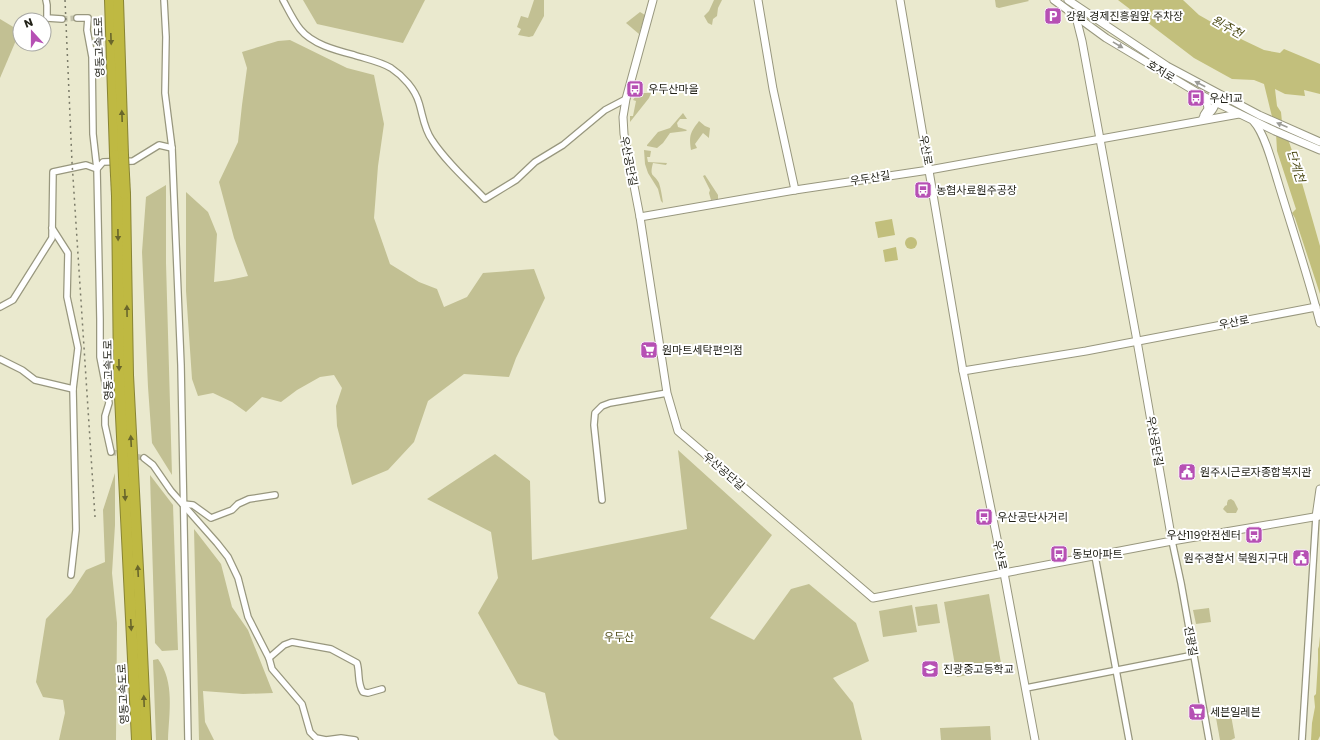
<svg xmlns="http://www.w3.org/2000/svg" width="1320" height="740" font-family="Poppins,'Noto Sans KR',sans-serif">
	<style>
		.green { fill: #c2c093 }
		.water { fill: #c2bf7c }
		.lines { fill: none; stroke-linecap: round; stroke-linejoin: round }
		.minor-tunnel { stroke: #c2c1aa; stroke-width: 5.5; stroke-dasharray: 5.5 3; stroke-linecap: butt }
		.minor-casing { stroke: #98977e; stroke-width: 8 }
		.tertiary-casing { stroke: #98977e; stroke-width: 9 }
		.motorway-casing { stroke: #888433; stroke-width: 12 }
		.minor { stroke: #fff; stroke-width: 5.5 }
		.tertiary { stroke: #fff; stroke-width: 7 }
		.motorway { stroke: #bfb942; stroke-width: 10 }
		.rail { stroke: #7b7b69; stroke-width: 1.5; stroke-dasharray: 2 4; stroke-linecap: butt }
		.motorway-bridge-casing { stroke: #888433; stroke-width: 12; stroke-linecap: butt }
		.motorway-bridge { stroke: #bfb942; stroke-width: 10 }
		.oneway { fill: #69662b }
		.oneway2 { fill: #9c9c97 }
		.labels { text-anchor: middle; stroke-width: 4; stroke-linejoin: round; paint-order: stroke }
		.poi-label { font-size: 11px; fill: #222218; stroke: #fff; text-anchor: start }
		.street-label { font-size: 11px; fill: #222218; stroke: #fff }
		.park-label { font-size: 11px; fill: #53511e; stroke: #fff }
		.water-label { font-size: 12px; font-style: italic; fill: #4b4915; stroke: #fff }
	</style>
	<rect width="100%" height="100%" fill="#eae9ce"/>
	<g class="green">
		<polygon points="303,0 425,0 403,43 317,24"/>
		<polygon points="534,0 544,0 544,16 533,36 529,37 518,35 521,29 517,27 521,16 528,18"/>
		<polygon points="714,0 722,0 718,8 717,16 713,19 712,25 708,23 704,16 709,11"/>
		<polygon points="995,0 1028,0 1029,1 999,8 996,7"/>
		<polygon points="640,12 645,15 639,34 626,23"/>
		<polygon points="0,19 20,31 0,78"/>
		<polygon points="290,40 347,68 374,75 384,124 378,166 374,218 390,264 419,282 437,289 444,307 467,297 483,273 534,269 545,298 516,358 509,377 464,374 428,401 414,442 388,470 352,485 337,426 336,406 342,388 334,375 320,377 297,390 281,402 262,397 246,412 232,402 213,393 198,396 192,379 186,291 186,192 208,212 217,234 214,282 229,280 248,276 234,238 219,182 238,142 242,105 247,68 242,52 278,41"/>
		<polygon points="643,93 651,93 649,98 630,122 630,116 633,116 636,101 633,100 635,97"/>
		<polygon points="683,113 687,119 680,119 677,123 678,127 687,130 686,131 670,133 663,143 657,148 647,146 647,145 658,132 670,128"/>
		<path d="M699,121L705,126L710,128L709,137V138L703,133L695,144L697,148L691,150C689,135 690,133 699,121Z"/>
		<path d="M644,150L651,151L650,157H647L648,162L667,163L666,165L653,163C649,178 654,173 659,183C661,189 662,196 663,203L661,201L658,189L648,173L645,164Z"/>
		<polygon points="705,175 718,195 718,199 711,200 709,193 710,190 703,176"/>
		<polygon points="166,185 166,263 172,475 152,443 148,387 142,252 146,197"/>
		<polygon points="678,450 772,535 710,618 754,640 791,589 809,584 856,623 869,661 833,678 853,703 862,740 559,740 554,735 545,693 518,684 478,613 498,578 491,532 427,499 495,454 530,481 532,560 687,529"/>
		<polygon points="115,473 115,525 112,573 117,623 116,740 59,740 65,713 63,700 43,697 36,682 46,619 71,593 86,570 105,562 103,510"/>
		<polygon points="150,475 173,505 178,650 162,651 155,643"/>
		<polygon points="1231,499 1234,501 1238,509 1236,513 1227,513 1223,509 1225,506 1227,505 1227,503 1228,500"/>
		<polygon points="194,529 221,564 232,607 248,630 273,693 243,694 203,691 205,722 214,740 199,740"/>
		<polygon points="989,594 1002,669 957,677 944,602"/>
		<polygon points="937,604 940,623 918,626 915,607"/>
		<polygon points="912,605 917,632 883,637 879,611"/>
		<polygon points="1209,608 1211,622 1196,624 1193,610"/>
		<path d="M158,659C175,682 169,713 168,740H156L153,660Z"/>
		<polygon points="1229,714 1231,715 1235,738 1231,740 1220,740 1216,718 1217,717"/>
		<polygon points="990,726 991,740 941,740 940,728"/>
	</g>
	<g class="water">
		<polygon points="1118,0 1183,0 1199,15 1243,40 1264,50 1280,53 1284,49 1320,64 1320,94 1304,90 1305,96 1285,94 1275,89 1277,106 1281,112 1282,122 1296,162 1320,246 1320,294 1295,218 1292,213 1296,209 1295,206 1277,151 1276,133 1264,84 1254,80 1232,79 1194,58"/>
		<polygon points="892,219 895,235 878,238 875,222"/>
		<circle cx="911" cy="243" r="6"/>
		<polygon points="896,247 898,260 885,262 883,250"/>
		<polygon points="1320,636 1320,736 1318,740 1311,740 1312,723 1315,707 1314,696 1316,694 1318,661 1318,649 1319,646"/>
	</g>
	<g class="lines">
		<g class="minor-tunnel">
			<polyline points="62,19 77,18"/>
			<polyline points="111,452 144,458"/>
		</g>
		<defs>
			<g id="minor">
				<polyline points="46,0 47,5 47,18 62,19"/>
				<polyline points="164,0 166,37 165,93 172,148 181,365 188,740"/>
				<path d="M283,0C288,9 293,20 300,29C312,44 335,50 354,55C366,59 379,61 391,68C403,76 415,89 419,103C423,116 424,129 432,140C446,162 467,180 485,199L516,180L535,162L563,145L605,110L626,99"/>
				<polyline points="77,18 88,18 87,30 92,57 93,134 97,169 103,162 133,161 159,145 172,148"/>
				<polyline points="52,228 68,253 67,297 78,348 73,389 76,530 71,575"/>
				<polyline points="0,307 13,300 52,238 53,172 86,165 97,169 100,319 100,357 109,403 105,416 105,425 111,452"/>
				<polyline points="0,359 22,370 35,380 73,389"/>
				<polyline points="144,458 153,465 171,491 217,543 228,557 238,578 248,617 269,658 272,669 302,704 310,732 316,738 326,740 341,738 355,740"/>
				<polyline points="602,500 594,425 595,413 602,406 610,403 667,393"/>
				<polyline points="183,504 193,505 211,518 232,510 238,504 249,499 275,495"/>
				<polyline points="1172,541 1181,583 1209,740"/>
				<polyline points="1095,556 1129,740"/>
				<path d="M269,658L284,645L292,642L331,649L357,663C360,673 357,683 363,692L368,693L382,689"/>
				<polyline points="1026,688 1194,655"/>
				<polyline points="1302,740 1316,517"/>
			</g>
			<g id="tertiary">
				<polyline points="653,0 626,99 623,117 624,134 640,217 667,393 678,431 873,598 1172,541 1320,516"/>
				<polyline points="758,0 773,89 795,190"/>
				<polyline points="900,0 963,371 1004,573 1035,740"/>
				<polyline points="1054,0 1106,38 1203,96 1275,131 1320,150"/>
				<polyline points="1068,0 1167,66 1259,115 1320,142"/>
				<polyline points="1073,14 1077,21 1082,41 1137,341 1172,541"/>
				<polyline points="1203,96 1207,102 1208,109 1204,115"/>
				<path d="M1203,118C1212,113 1214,108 1218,98"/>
				<path d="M1254,122C1265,134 1273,166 1278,182C1292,229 1308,275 1320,323"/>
				<polyline points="640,217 795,190 929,170 1239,114"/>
				<polyline points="963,371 1086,351 1316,307"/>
				<polyline points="1316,517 1320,489"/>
			</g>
			<g id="motorway">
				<polyline points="110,0 115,155"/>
				<polyline points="118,0 123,155"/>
				<polyline points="125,194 128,375 140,608 146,740"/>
				<polyline points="117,196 119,376 137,740"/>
			</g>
		</defs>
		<use href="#minor" class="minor-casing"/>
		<use href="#tertiary" class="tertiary-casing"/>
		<use href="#motorway" class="motorway-casing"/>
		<use href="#minor" class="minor"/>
		<use href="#tertiary" class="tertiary"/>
		<use href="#motorway" class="motorway"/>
		<polyline class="rail" points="65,0 72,162 95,517"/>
		<defs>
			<g id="motorway-bridge">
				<polyline points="115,155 117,196"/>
				<polyline points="123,155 125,194"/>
			</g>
		</defs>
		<use href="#motorway-bridge" class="motorway-bridge-casing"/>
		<use href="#motorway-bridge" class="motorway-bridge"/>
	</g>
	<defs><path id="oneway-solid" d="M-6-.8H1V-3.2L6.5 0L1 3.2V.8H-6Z"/></defs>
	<g class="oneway">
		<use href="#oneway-solid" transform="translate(111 39) rotate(88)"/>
		<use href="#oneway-solid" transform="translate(122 116) rotate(-92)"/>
		<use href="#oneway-solid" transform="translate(118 235) rotate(89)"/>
		<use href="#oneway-solid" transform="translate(127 311) rotate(-91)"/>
		<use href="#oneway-solid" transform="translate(119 365) rotate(89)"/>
		<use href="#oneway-solid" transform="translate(131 441) rotate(-93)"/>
		<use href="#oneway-solid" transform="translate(125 495) rotate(87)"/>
		<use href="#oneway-solid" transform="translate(138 571) rotate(-93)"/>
		<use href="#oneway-solid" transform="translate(131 625) rotate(87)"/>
		<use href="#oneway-solid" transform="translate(144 701) rotate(-92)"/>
	</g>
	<g class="oneway2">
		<use href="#oneway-solid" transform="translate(1118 45) rotate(31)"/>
		<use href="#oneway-solid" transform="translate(1200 84) rotate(-152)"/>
		<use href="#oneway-solid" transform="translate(1282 125) rotate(-157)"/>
	</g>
	<defs>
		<symbol id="parking-square" viewBox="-11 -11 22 22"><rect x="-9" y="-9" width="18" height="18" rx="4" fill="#b650b4" stroke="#fff"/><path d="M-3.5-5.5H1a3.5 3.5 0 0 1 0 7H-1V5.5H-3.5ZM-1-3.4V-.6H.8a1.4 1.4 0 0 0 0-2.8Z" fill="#fff"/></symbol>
		<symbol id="bus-square" viewBox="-11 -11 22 22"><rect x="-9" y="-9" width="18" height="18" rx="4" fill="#b650b4" stroke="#fff"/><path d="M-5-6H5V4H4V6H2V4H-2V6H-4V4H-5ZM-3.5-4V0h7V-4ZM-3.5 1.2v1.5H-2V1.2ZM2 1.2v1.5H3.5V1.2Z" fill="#fff"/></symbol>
		<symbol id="supermarket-square" viewBox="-11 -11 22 22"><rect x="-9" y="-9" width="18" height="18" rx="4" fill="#b650b4" stroke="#fff"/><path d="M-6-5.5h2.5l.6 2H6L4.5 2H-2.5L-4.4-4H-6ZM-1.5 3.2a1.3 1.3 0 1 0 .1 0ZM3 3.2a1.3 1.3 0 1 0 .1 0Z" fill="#fff"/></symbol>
		<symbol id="civic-square" viewBox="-11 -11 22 22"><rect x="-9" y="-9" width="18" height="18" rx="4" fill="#b650b4" stroke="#fff"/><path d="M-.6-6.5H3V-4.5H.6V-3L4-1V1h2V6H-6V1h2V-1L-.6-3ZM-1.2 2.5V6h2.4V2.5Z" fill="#fff"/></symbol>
		<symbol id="school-square" viewBox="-11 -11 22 22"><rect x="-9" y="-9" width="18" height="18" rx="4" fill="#b650b4" stroke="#fff"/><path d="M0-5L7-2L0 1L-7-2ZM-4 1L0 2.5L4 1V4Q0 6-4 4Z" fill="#fff"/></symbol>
	</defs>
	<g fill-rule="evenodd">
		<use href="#parking-square" x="1043" y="6" width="20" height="20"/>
		<use href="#bus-square" x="625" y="79" width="20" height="20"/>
		<use href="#bus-square" x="1186" y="88" width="20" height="20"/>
		<use href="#bus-square" x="913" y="180" width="20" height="20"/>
		<use href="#supermarket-square" x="639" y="340" width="20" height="20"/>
		<use href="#civic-square" x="1177" y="462" width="20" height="20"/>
		<use href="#bus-square" x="974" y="507" width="20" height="20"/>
		<use href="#bus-square" x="1244" y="525" width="20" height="20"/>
		<use href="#bus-square" x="1049" y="544" width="20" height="20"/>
		<use href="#civic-square" x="1291" y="548" width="20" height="20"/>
		<use href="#school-square" x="920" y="659" width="20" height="20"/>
		<use href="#supermarket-square" x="1187" y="702" width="20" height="20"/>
	</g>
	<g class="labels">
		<g class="poi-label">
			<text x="1066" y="20">강원 경제진흥원앞 주차장</text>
			<text x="648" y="93">우두산마을</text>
			<text x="1209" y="102">우산1교</text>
			<text x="936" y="194">농협사료원주공장</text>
			<text x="662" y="354">원마트세탁편의점</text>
			<text x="1200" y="476">원주시근로자종합복지관</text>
			<text x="997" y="521">우산공단사거리</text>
			<text x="1241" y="539" text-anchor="end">우산119안전센터</text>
			<text x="1072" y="558">동보아파트</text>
			<text x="1288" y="562" text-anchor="end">원주경찰서 북원지구대</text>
			<text x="943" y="673">진광중고등학교</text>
			<text x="1210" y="716">세븐일레븐</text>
		</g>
		<g class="street-label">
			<text transform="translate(99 47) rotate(-92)" y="4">영동고속도로</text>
			<text transform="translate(1161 71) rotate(31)" y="4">호저로</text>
			<text transform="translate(926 150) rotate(80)" y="4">우산로</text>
			<text transform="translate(629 161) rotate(79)" y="4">우산공단길</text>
			<text transform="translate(870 178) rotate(-9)" y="4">우두산길</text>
			<text transform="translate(1234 322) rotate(-11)" y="4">우산로</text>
			<text transform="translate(108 370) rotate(-91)" y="4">영동고속도로</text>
			<text transform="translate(1155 441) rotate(80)" y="4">우산공단길</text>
			<text transform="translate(724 471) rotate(41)" y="4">우산공단길</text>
			<text transform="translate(1000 555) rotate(78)" y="4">우산로</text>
			<text transform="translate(1191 641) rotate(80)" y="4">진광길</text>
			<text transform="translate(123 694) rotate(-93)" y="4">영동고속도로</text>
		</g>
		<g class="park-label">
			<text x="619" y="641">우두산</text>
		</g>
		<g class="water-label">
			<text transform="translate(1227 27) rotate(29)" y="4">원주천</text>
			<text transform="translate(1296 166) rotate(73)" y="4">단계천</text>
		</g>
	</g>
	<g transform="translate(32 32) rotate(339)"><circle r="19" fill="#ffffff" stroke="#a7a7a3"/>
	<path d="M0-3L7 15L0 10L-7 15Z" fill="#b650b4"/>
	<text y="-6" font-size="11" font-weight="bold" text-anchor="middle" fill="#222218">N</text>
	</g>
</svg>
